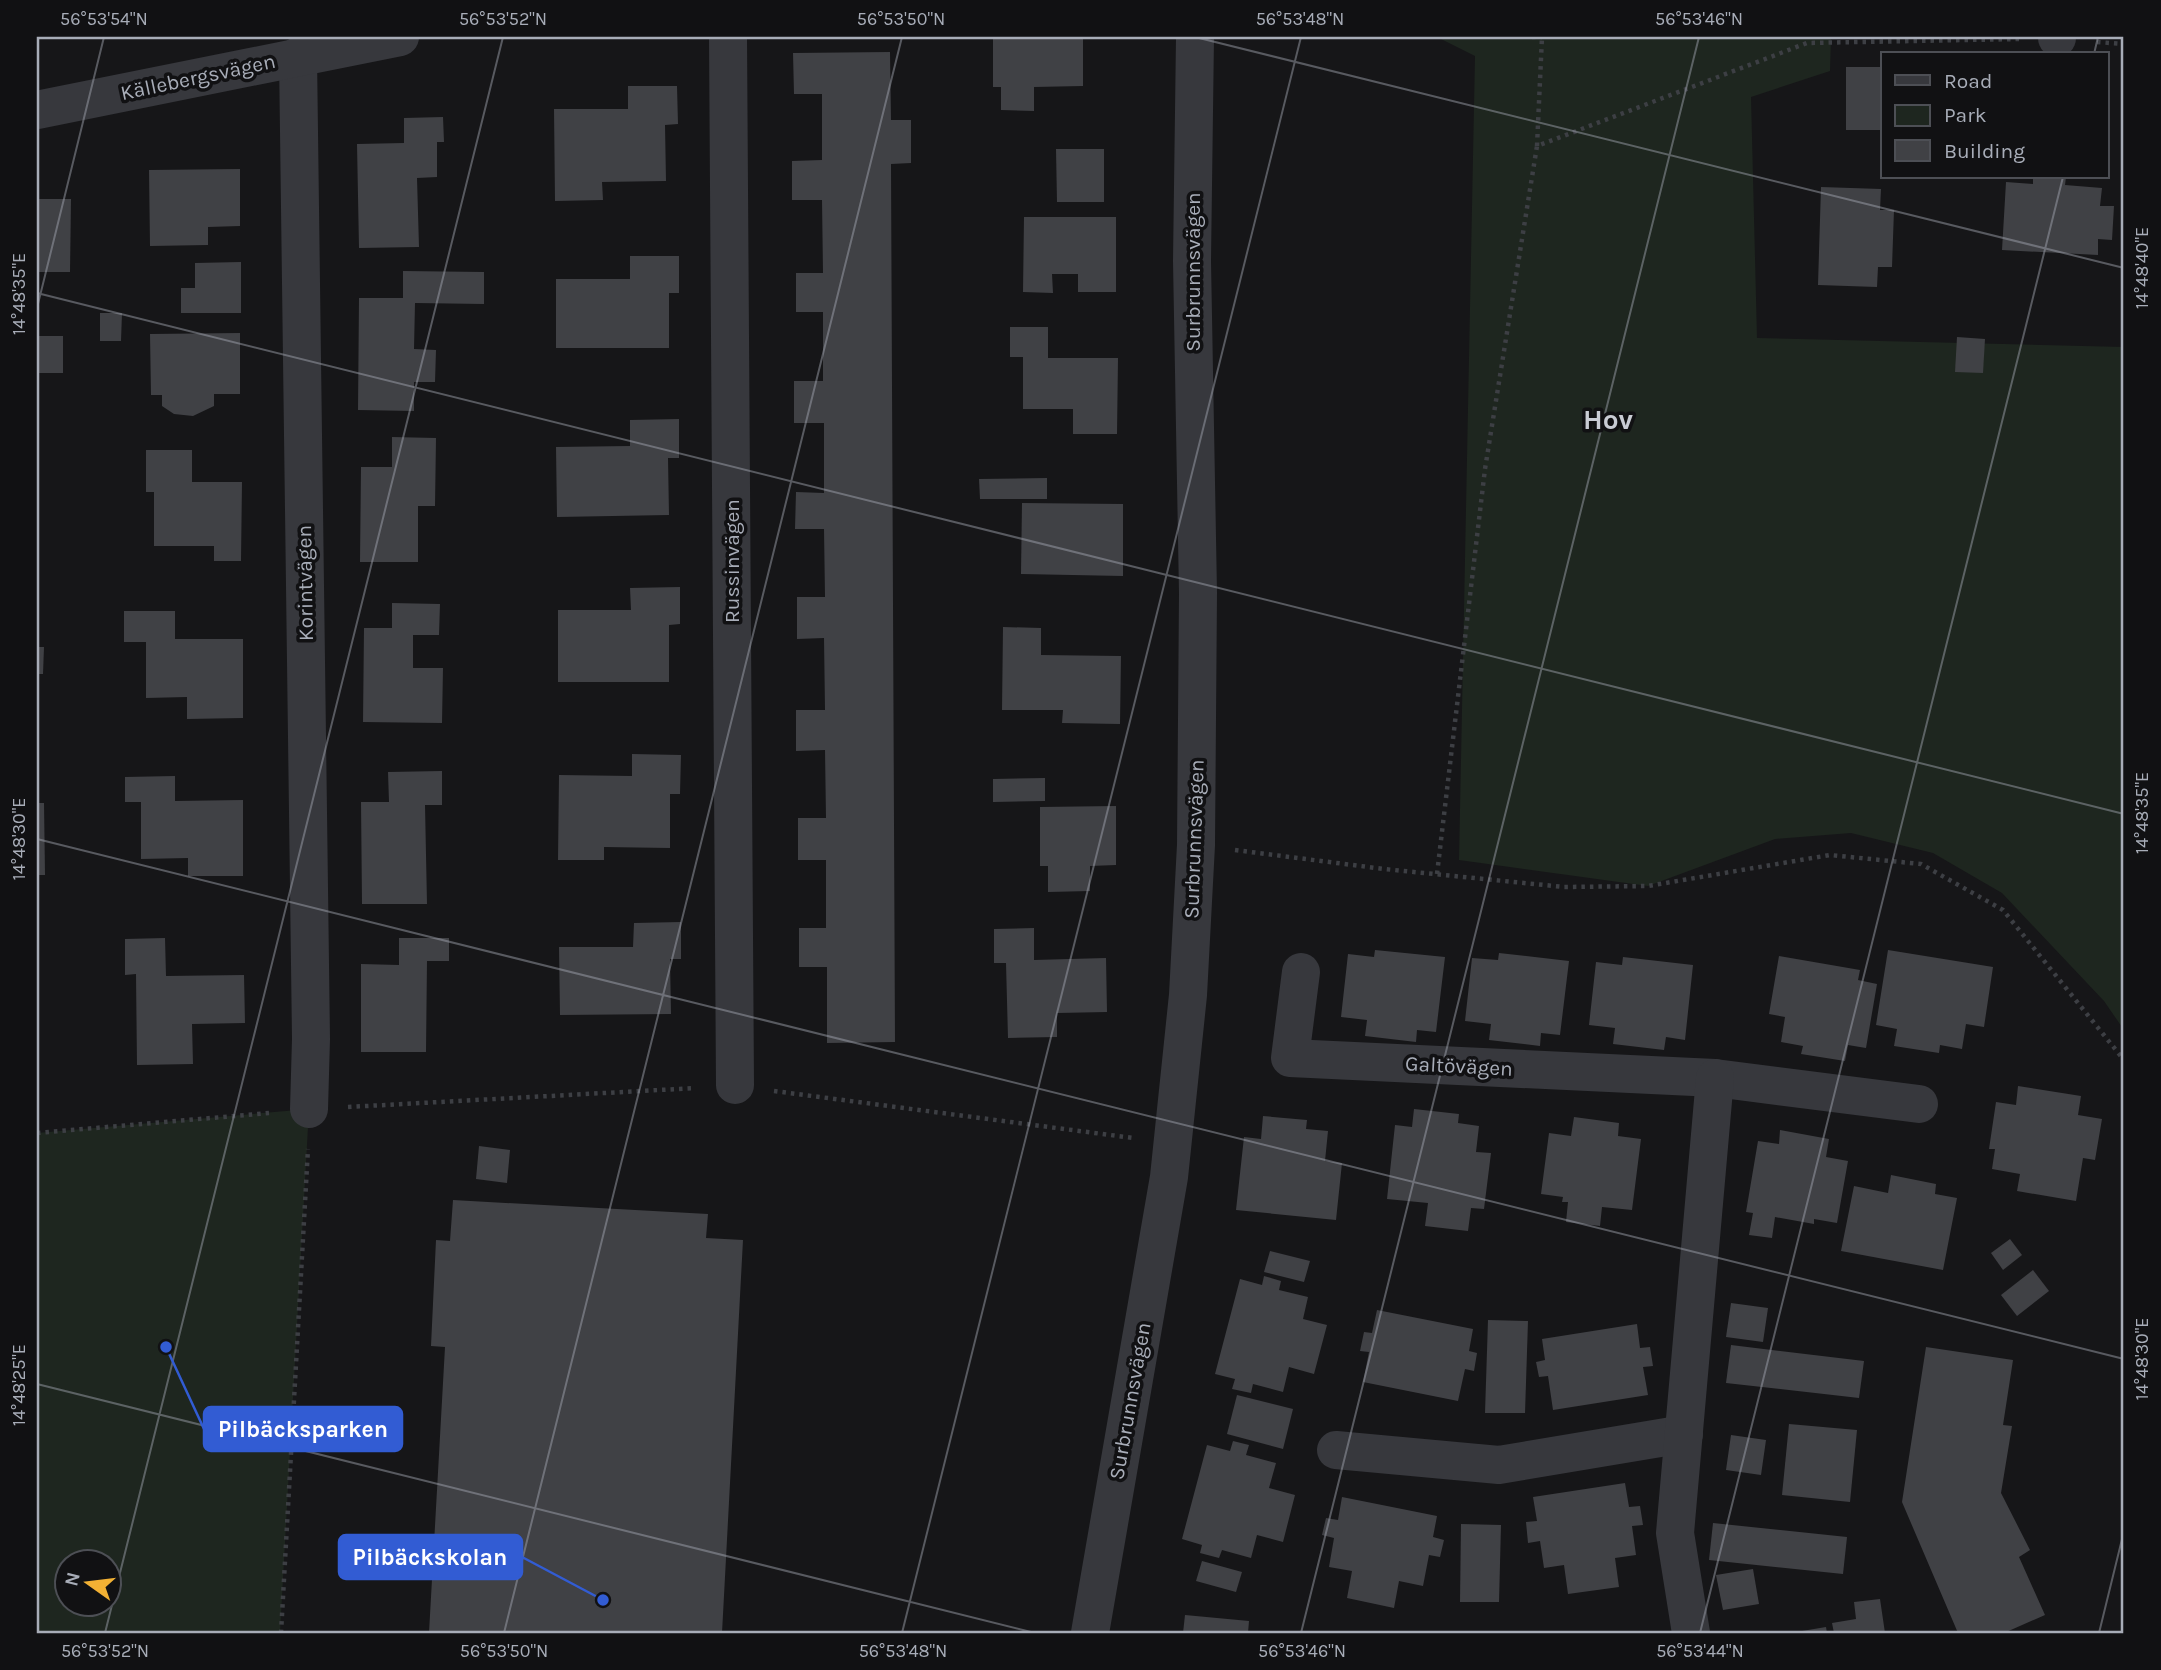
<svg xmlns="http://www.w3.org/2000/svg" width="2161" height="1670" font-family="Karla,sans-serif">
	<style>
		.green { fill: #1e261f; fill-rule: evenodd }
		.building { fill: #404145 }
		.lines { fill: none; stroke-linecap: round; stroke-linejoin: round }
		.path { stroke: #3d3f44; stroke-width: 4.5; stroke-dasharray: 3.5 5; stroke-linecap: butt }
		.minor { stroke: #37383d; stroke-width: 38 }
		.ticks { fill: none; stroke: #a8adb8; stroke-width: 2; stroke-opacity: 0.45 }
		.labels { text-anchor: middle; stroke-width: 7; stroke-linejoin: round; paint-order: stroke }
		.street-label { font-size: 21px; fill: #a8adb8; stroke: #111113 }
		.district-label { font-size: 28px; font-weight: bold; fill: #c9ccd4; stroke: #111113 }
		.leader { fill: none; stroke: #325cd3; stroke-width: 2.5 }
		.callout-dot { fill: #325cd3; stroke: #111113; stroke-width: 2.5 }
		.callout { fill: #325cd3; stroke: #325cd3; stroke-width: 2.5 }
		.callout-label { font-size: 23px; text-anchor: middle; font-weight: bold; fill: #fff }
		.neatline { fill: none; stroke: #a8adb8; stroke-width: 2.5 }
		.ticks-label { font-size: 18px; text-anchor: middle; fill: #a8adb8 }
	</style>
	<rect width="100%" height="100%" fill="#161618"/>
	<g class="green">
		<polygon points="1437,37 1831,37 1830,71 1751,97 1757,338 2124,347 2124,1030 2104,1001 2002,893 1933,853 1851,833 1775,839 1648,886 1459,860 1475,56"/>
		<path d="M309,1109L280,1633H37V1133ZM66,1562H108V1604H66Z"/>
	</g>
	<g class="building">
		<polygon points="993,37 1083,37 1083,86 1034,87 1034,111 1001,110 1001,87 993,87"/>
		<polygon points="890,52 891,120 911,120 911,163 891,164 895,1042 827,1043 827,967 799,967 799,928 826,928 826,860 798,860 798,818 826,818 825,750 796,751 796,710 825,710 824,638 797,639 797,597 825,597 824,529 795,529 796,492 824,493 824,423 794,423 794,381 823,381 823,312 796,312 796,273 823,273 822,200 792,200 792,161 822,160 822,94 794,94 793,53"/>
		<rect x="1846" y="67" width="37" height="63"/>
		<polygon points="628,86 677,86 678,124 665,125 666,181 602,182 603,200 555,201 554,109 628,109"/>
		<polygon points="443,117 444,142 437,142 437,177 417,178 419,247 359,248 357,144 404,143 404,118"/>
		<polygon points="1056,149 1104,149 1104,202 1057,202"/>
		<polygon points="240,169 240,226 208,227 208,245 150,246 149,170"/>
		<polygon points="2033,177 2066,177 2065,185 2102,188 2100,206 2114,206 2112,240 2098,239 2098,255 2002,250 2006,182 2033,184"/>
		<polygon points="1821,187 1881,189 1880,210 1894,210 1892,267 1878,267 1877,287 1818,285"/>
		<polygon points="37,199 71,199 70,272 37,272"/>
		<polygon points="1024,217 1116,217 1116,292 1078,292 1078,274 1052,274 1053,293 1023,292"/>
		<polygon points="630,256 679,256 679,293 669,293 669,348 556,348 556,279 630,279"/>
		<polygon points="241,262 241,313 181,313 181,288 195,288 195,263"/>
		<polygon points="403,271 484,272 484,304 415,303 414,349 436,350 435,382 414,382 414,411 358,410 359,298 403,298"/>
		<polygon points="100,313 122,313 121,341 100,341"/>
		<polygon points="1010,327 1048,327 1048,358 1118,358 1117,434 1073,434 1073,409 1023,409 1023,357 1010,357"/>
		<polygon points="240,333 240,394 214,394 214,406 193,416 174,414 162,406 162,395 151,395 150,334"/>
		<rect x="37" y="336" width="26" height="37"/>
		<polygon points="1957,337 1985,339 1983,373 1955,372"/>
		<polygon points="679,419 679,458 668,458 669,515 557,517 556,447 630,446 630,420"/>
		<polygon points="392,437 436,438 435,506 418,506 418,562 360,562 361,467 392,467"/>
		<polygon points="146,450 192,450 192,482 242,482 241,561 214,561 214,546 154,546 154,492 146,492"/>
		<polygon points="1047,478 1047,499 980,499 979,479"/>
		<polygon points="1022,503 1123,504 1123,576 1021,574"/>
		<polygon points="680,587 680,624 669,625 669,682 558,682 558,610 631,610 630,588"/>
		<polygon points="392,603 440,604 439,635 413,635 413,668 443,668 442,723 363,722 364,628 392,628"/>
		<polygon points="124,611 175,611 175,639 243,639 243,718 187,719 187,697 146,698 146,642 124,642"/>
		<polygon points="1003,627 1041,628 1041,655 1121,656 1120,724 1062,723 1063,710 1002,710"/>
		<polygon points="37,647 44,647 43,674 37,674"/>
		<polygon points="632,754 681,755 680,794 670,794 670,848 604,847 604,860 558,860 559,775 632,776"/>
		<polygon points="442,771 442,805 425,805 427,904 362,904 361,802 389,802 388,772"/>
		<polygon points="175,776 175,801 243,800 243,876 188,876 188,858 141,859 141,802 125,802 125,777"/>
		<polygon points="1045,778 1045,801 993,802 993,779"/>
		<polygon points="37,803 44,803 45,875 37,875"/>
		<polygon points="1116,806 1116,865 1090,866 1090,891 1048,892 1048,866 1040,866 1040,807"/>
		<polygon points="681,922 681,959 670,959 671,1014 560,1015 559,947 633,947 634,923"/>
		<polygon points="1034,928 1034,960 1106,958 1107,1012 1057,1013 1057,1037 1008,1038 1006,963 994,963 994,929"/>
		<polygon points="165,938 166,976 244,975 245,1023 192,1024 193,1064 137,1065 136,974 125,975 125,939"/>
		<polygon points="399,938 449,938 449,961 427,961 426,1052 361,1052 361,964 399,965"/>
		<polygon points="1375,950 1445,957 1436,1032 1417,1030 1416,1042 1365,1036 1367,1020 1341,1017 1348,954 1374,957"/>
		<polygon points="1888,950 1993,967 1984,1027 1966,1024 1962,1049 1940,1045 1939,1053 1894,1046 1897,1029 1876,1025"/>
		<polygon points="1499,953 1569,961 1560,1035 1541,1033 1540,1046 1489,1040 1491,1024 1465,1021 1472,958 1498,960"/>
		<polygon points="1779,956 1860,970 1858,980 1877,984 1866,1048 1848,1045 1845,1061 1801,1054 1803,1046 1781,1042 1785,1017 1769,1014"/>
		<polygon points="1623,957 1693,965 1685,1040 1666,1037 1664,1050 1613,1044 1615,1028 1589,1025 1596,962 1622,965"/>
		<polygon points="2018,1086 2081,1096 2078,1115 2102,1119 2095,1160 2083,1158 2076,1201 2017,1191 2020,1174 1992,1169 1995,1149 1989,1149 1996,1102 2016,1105"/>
		<polygon points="1414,1109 1459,1114 1458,1123 1479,1126 1476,1152 1491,1153 1484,1209 1471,1208 1468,1231 1425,1226 1428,1203 1387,1199 1395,1125 1412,1127"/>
		<polygon points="1263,1116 1307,1120 1306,1129 1328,1131 1325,1161 1342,1163 1336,1220 1236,1210 1244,1137 1261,1139"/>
		<polygon points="1574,1117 1619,1123 1618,1136 1641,1139 1632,1210 1602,1207 1600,1226 1566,1222 1568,1202 1562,1202 1563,1197 1541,1194 1549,1133 1571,1136"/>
		<polygon points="1780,1130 1829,1139 1826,1157 1848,1161 1837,1223 1814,1219 1814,1224 1775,1217 1772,1238 1749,1235 1753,1213 1746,1212 1758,1141 1779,1144"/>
		<polygon points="479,1146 510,1150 507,1183 476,1179"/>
		<polygon points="1891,1175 1936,1184 1935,1194 1957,1198 1943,1270 1841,1251 1854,1186 1888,1193"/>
		<polygon points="453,1200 708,1214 706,1238 743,1240 722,1633 429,1633 445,1347 431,1346 436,1240 450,1241"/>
		<polygon points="2010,1239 2022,1255 2003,1270 1991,1253"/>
		<polygon points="1270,1251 1310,1261 1304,1282 1264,1272"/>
		<polygon points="2033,1270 2049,1291 2017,1316 2001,1295"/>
		<polygon points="1264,1276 1281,1281 1279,1290 1308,1297 1303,1319 1327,1325 1314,1374 1289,1367 1283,1392 1253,1384 1251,1393 1232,1389 1235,1379 1215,1374 1240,1279 1262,1285"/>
		<polygon points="1731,1303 1768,1308 1763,1342 1726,1337"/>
		<polygon points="1377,1310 1473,1329 1469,1351 1477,1353 1474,1371 1465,1369 1458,1401 1363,1382 1369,1352 1360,1351 1364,1332 1372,1333"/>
		<polygon points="1488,1320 1528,1321 1525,1413 1485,1413"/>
		<polygon points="1637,1324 1640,1348 1650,1347 1653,1366 1643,1367 1648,1395 1553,1410 1548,1376 1539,1377 1536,1362 1545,1360 1542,1339"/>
		<polygon points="1731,1345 1864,1361 1859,1398 1726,1383"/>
		<polygon points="1926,1347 2013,1360 2003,1425 2012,1426 2001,1493 2030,1550 2019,1557 2045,1615 2004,1633 1958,1633 1902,1502"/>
		<polygon points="1237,1395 1293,1409 1283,1449 1227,1434"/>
		<polygon points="1789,1424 1857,1430 1850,1502 1782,1495"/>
		<polygon points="1731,1435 1766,1440 1761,1475 1726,1470"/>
		<polygon points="1233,1441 1249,1445 1246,1455 1276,1463 1269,1488 1295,1495 1283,1542 1257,1535 1251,1558 1222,1550 1219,1558 1200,1553 1202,1545 1182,1539 1207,1445 1230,1451"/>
		<polygon points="1625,1483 1629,1507 1640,1506 1643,1525 1632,1526 1636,1555 1615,1558 1619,1587 1568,1594 1564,1565 1544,1568 1540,1541 1528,1543 1526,1522 1537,1521 1533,1497"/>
		<polygon points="1342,1497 1437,1516 1433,1537 1444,1540 1440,1557 1429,1555 1423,1586 1399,1581 1394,1608 1347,1598 1352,1571 1329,1567 1334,1538 1322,1535 1326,1518 1338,1520"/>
		<polygon points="1713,1523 1847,1537 1843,1574 1709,1560"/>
		<polygon points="1461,1524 1501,1525 1499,1602 1460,1602"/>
		<polygon points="1202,1561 1242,1572 1236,1592 1196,1581"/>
		<polygon points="1753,1569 1759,1604 1723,1610 1716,1575"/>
		<polygon points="1880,1599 1885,1633 1834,1633 1832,1623 1856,1619 1854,1602"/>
		<polygon points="1185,1615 1249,1621 1248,1633 1183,1633"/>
		<polygon points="1826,1627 1827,1633 1796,1633 1796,1632"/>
	</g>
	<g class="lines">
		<g class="path">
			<polyline points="1532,37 1542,37"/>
			<polyline points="2097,42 2124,44"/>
			<polyline points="1537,146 1542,37"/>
			<polyline points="1235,850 1384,869 1564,887 1648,886 1830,855 1921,864 2003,910 2124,1060"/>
			<polyline points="1437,874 1485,469 1537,146 1807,43 2019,39"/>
			<polyline points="774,1091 1133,1138"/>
			<polyline points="348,1107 696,1088"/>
			<polyline points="37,1133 269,1113"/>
			<polyline points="281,1633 308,1149"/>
		</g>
		<g class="minor">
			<polyline points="728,37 735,1085"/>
			<polyline points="2057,38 2057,37"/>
			<polyline points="298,56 311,1039 309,1109"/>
			<polyline points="37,110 400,37"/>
			<polyline points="1301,972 1290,1058 1715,1078 1919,1104"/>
			<polyline points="1336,1450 1499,1465 1684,1434"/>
			<polyline points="1090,1633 1169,1177 1188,995 1196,845 1198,593 1192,261 1195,37"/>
			<polyline points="1691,1633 1675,1533 1715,1078"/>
		</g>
	</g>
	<path class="ticks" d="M1195,37L2124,268M2094,54L2098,37M37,293L2124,814M37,308L104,37M37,839L2124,1359M37,1384L1035,1633M105,1633L503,37M504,1633L902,37M902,1633L1301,37M1301,1633L1699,37M1700,1633L2063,177M2099,1633L2124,1531"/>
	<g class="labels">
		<g class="street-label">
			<text transform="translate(198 77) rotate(-12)" y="7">Källebergsvägen</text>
			<text transform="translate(1193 272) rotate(-90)" y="7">Surbrunnsvägen</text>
			<text transform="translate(732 561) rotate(-90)" y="7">Russinvägen</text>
			<text transform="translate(305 583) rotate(-91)" y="7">Korintvägen</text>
			<text transform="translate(1194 839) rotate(-88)" y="7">Surbrunnsvägen</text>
			<text transform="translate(1459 1066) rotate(3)" y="7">Galtövägen</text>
			<text transform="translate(1130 1401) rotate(-80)" y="7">Surbrunnsvägen</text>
		</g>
		<g class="district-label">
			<text x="1608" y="429">Hov</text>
		</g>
	</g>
	<path class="leader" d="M166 1347L204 1429M603 1600L522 1557"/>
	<g class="callout-dot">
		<circle cx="166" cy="1347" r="7"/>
		<circle cx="603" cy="1600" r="7"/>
	</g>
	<g class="callout">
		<rect x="204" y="1407" width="198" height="44" rx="7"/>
		<rect x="339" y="1535" width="183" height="44" rx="7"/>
	</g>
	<g class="callout-label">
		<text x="303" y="1437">Pilbäcksparken</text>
		<text x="430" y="1565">Pilbäckskolan</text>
	</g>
	<rect width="2161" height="1670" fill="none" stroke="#111113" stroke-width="77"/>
	<rect x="1881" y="52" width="228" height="126" fill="#111113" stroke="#4d4f55" stroke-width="2"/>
	<rect x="1895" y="75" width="35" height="10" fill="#37383d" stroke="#4d4f55" stroke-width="2"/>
	<text x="1944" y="88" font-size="21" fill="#a8adb8">Road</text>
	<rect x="1895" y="105" width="35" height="21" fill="#1e261f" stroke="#4d4f55" stroke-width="2"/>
	<text x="1944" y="122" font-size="21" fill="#a8adb8">Park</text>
	<rect x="1895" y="140" width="35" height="21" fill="#404145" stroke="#4d4f55" stroke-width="2"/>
	<text x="1944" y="158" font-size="21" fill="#a8adb8">Building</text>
	<g transform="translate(88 1583) rotate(284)"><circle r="33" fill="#111113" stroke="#4d4f55" stroke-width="2"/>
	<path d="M0-5L12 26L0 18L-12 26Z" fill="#f2b134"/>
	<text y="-10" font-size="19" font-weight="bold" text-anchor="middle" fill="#a8adb8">N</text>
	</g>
	<rect x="38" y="38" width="2084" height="1594" class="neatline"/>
	<g class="ticks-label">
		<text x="104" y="25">56°53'54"N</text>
		<text x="503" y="25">56°53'52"N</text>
		<text x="901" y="25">56°53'50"N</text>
		<text x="1300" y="25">56°53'48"N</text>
		<text x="1699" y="25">56°53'46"N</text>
		<text transform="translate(2142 268) rotate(-90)" y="6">14°48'40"E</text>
		<text transform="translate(19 294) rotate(-90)" y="6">14°48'35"E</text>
		<text transform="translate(2142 813) rotate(-90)" y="6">14°48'35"E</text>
		<text transform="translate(19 839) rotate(-90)" y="6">14°48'30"E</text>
		<text transform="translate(2142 1359) rotate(-90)" y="6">14°48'30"E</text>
		<text transform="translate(19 1385) rotate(-90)" y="6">14°48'25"E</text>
		<text x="105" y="1657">56°53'52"N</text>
		<text x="504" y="1657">56°53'50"N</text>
		<text x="903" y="1657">56°53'48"N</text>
		<text x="1302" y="1657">56°53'46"N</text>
		<text x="1700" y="1657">56°53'44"N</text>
	</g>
</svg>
